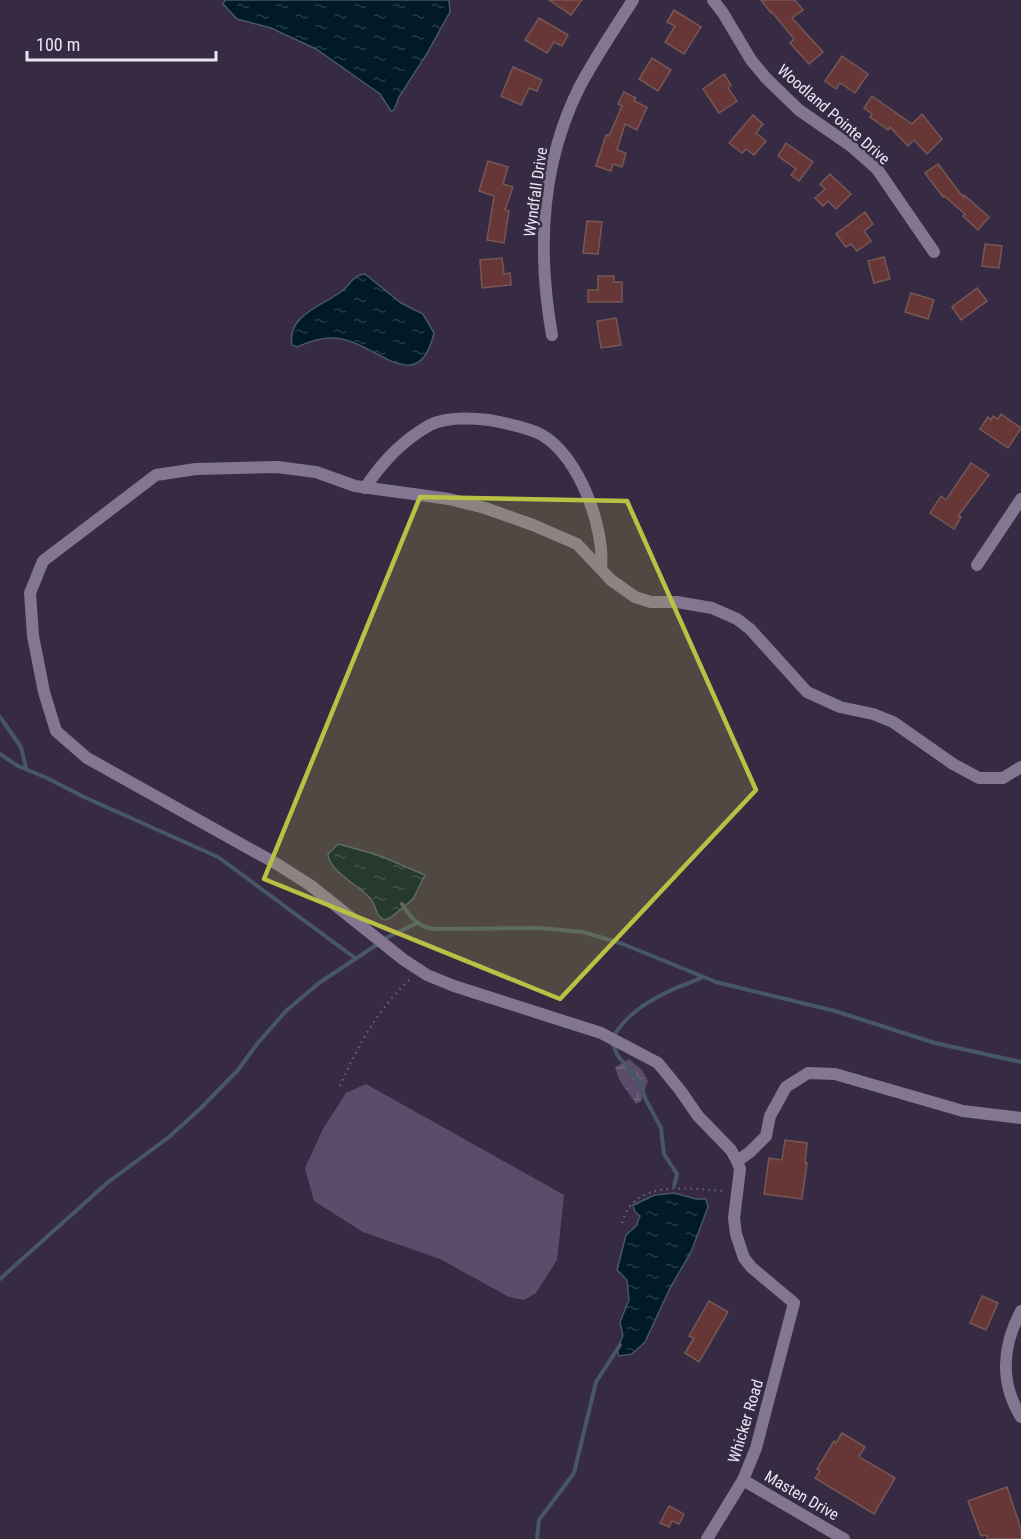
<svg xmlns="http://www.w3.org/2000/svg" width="1021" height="1539" font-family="'Roboto Condensed',sans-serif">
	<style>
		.green { fill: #5b4c6c }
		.wetland { fill: url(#wetland-marsh) }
		.water { fill: url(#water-ripples); stroke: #475764; stroke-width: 1.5 }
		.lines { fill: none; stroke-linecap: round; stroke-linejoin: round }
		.stream { stroke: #475764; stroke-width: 4 }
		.building { fill: #663736; stroke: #775756; stroke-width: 1.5 }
		.path { stroke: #70667b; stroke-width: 2; stroke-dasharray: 1.5 4.5; stroke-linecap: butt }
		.minor { stroke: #827691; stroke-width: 12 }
		.marked { fill: #bbc044; fill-opacity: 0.2; stroke: #bbc044; stroke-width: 4.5; stroke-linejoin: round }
		.labels { text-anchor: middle; stroke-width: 5; stroke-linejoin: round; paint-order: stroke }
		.street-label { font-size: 16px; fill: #eae4f3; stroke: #362b43 }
	</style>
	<defs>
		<pattern id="wetland-marsh" width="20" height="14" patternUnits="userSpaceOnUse" patternTransform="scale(1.5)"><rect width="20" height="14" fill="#5b4c6c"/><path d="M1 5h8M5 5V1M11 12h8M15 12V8" fill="none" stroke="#736681"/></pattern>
		<pattern id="water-ripples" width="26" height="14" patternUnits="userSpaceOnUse" patternTransform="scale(1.5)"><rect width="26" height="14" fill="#011a27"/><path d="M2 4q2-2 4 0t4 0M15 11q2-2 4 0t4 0" fill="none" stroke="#263b47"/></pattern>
	</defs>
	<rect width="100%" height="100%" fill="#362b43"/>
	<polygon class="green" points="366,1084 564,1195 557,1260 536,1293 524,1300 509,1297 440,1259 363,1232 314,1201 305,1168 323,1129 346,1093"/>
	<polygon class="wetland" points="629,1059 642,1070 648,1081 641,1101 636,1104 619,1079 615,1067"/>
	<g class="water">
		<polygon points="225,0 449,0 450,12 426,55 399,97 394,110 391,111 380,94 316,49 271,28 237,19 223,4"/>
		<path d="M365,274L401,303L423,314L434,333C419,396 381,349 346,340C330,335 312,340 297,347L292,345C286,314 326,305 343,290C352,283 353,275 365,274Z"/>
		<path d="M338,844L378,855L425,875L413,899L390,918L385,920C375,917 377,906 370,898C358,885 329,871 328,854Z"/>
		<polygon points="674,1193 696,1199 706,1199 708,1207 691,1252 670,1288 645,1342 632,1354 619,1356 617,1349 623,1336 620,1322 629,1300 627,1280 617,1270 626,1235 636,1226 640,1216 635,1212 633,1205 655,1195"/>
	</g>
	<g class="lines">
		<g class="stream">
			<polyline points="0,717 21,747 26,768"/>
			<polyline points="0,754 18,766 47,778 84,797 218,857 355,958"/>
			<path d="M402,904C410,917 417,926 433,929L539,928L583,932L623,944L716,982L835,1011L935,1043L1021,1062"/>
			<polyline points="384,939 417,923"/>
			<path d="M615,1034C628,1012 653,998 676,988C685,984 694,982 702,977"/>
			<polyline points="612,1043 618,1056 640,1083 645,1098 661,1128 664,1154 677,1174 674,1186"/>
			<polyline points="0,1279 107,1183 169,1137 201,1108 238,1070 257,1044 286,1011 319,983 378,944"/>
			<polyline points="537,1539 539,1520 574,1473 596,1382 620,1345"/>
		</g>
	</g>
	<g class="building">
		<polygon points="549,0 582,0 571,15"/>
		<polygon points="761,0 795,0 803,10 792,18 823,52 809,64 790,43 794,39 772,12 771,13"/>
		<polygon points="674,10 701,27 684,54 665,42 675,26 667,22"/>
		<polygon points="539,18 568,35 562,46 554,42 547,53 525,40"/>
		<polygon points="842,56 868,74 855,93 840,83 836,89 825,81"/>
		<polygon points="652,58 671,70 658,91 639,79"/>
		<polygon points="513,67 542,80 537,91 529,88 521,105 501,96"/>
		<polygon points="724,74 731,85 728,88 737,101 719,113 703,89"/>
		<polygon points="624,92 636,98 634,101 647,107 637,130 625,124 617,150 626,153 622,167 613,164 611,171 596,166 606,135 609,136 622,106 618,104"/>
		<polygon points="872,96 912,124 922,114 942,139 927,154 914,140 908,146 890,127 888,130 870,117 872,114 864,108"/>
		<polygon points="753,115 763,124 756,133 766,141 754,155 746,149 742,153 729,143"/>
		<polygon points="786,143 813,162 799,181 791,175 796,169 778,156"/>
		<polygon points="488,161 508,167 503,184 513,187 505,210 509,211 504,243 487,240 494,196 479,191"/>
		<polygon points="938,164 963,197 964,195 989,217 978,230 963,216 965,214 944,196 943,197 925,173"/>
		<polygon points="830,174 851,194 836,209 828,201 823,206 815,198 825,189 820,184"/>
		<polygon points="865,212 873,224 864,231 871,241 857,251 851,244 846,247 836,234"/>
		<polygon points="587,221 602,222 598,254 583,253"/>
		<polygon points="985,244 1002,246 999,268 982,266"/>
		<polygon points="884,257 890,279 874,283 868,261"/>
		<polygon points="502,258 504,274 510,273 511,285 482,288 480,260"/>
		<polygon points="598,276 614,276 614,282 622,282 622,302 588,302 588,290 598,290"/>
		<polygon points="977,288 987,301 961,320 952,307"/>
		<polygon points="911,293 934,300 928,319 905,312"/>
		<polygon points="616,318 621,345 601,348 597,321"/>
		<polygon points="1001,414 1021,428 1008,448 980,429 988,417 991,420 993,416 998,419"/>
		<polygon points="971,463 989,475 958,516 961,517 954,529 930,513 941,496 946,500"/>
		<polygon points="785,1140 807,1143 805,1163 807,1163 802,1199 764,1194 769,1158 782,1160"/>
		<polygon points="982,1296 998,1303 986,1330 970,1323"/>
		<polygon points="709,1301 728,1312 699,1362 685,1353 694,1338 689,1336"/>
		<polygon points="842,1433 865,1447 859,1456 861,1458 895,1478 874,1514 815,1478 820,1471 817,1469 834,1441 836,1443"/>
		<polygon points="1007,1487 1021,1529 1021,1539 988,1539 986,1535 981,1536 968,1501"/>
		<polygon points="669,1506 684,1514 679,1524 672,1521 669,1527 660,1523"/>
	</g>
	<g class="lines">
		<g class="path">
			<path d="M340,1086C358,1045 378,1009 411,978"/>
			<path d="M622,1223C634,1178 689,1189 725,1191"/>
		</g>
		<g class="minor">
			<polyline points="713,0 723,13 751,60 766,78 799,110 851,146 877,169 934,252"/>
			<path d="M552,335C537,251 541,163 580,86C596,56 615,28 633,0"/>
			<path d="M365,488C382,462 403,440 430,425C446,417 472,418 489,420C505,423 527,427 542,435C579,456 605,528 601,568"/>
			<polyline points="977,565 1021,499"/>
			<polyline points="737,1161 750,1152 766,1136 770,1116 786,1087 808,1073 835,1074 963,1111 1021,1118"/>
			<path d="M1021,1311C1002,1346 1000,1383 1021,1417"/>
			<polyline points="743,1480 844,1539"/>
			<polyline points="707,1539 743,1480 756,1448 794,1303 751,1267 744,1258 736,1234 734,1218 740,1169 737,1161 731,1150 698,1116 680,1090 658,1063 601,1033 454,986 427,975 404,960 310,885 277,864 87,758 56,731 44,692 33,636 30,593 43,561 156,475 196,469 277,467 316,472 355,486 449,499 485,508 533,525 577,544 611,580 635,597 651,602 677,602 712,608 737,619 750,629 807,692 840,707 873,714 893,722 953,764 979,778 1003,778 1021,767"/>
		</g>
	</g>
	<path class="marked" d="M420,497L627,501L756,790L560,999L264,879Z"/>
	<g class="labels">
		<g class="street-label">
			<text transform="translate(834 114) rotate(41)" y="6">Woodland Pointe Drive</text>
			<text transform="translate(535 192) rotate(-82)" y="6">Wyndfall Drive</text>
			<text transform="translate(745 1421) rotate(-73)" y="6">Whicker Road</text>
			<text transform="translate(802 1495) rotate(30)" y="6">Masten Drive</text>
		</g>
	</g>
	<path d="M27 51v9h189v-9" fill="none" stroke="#eae4f3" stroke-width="3"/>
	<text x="36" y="51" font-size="18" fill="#eae4f3" stroke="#362b43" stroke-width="4.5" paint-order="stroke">100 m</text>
</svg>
